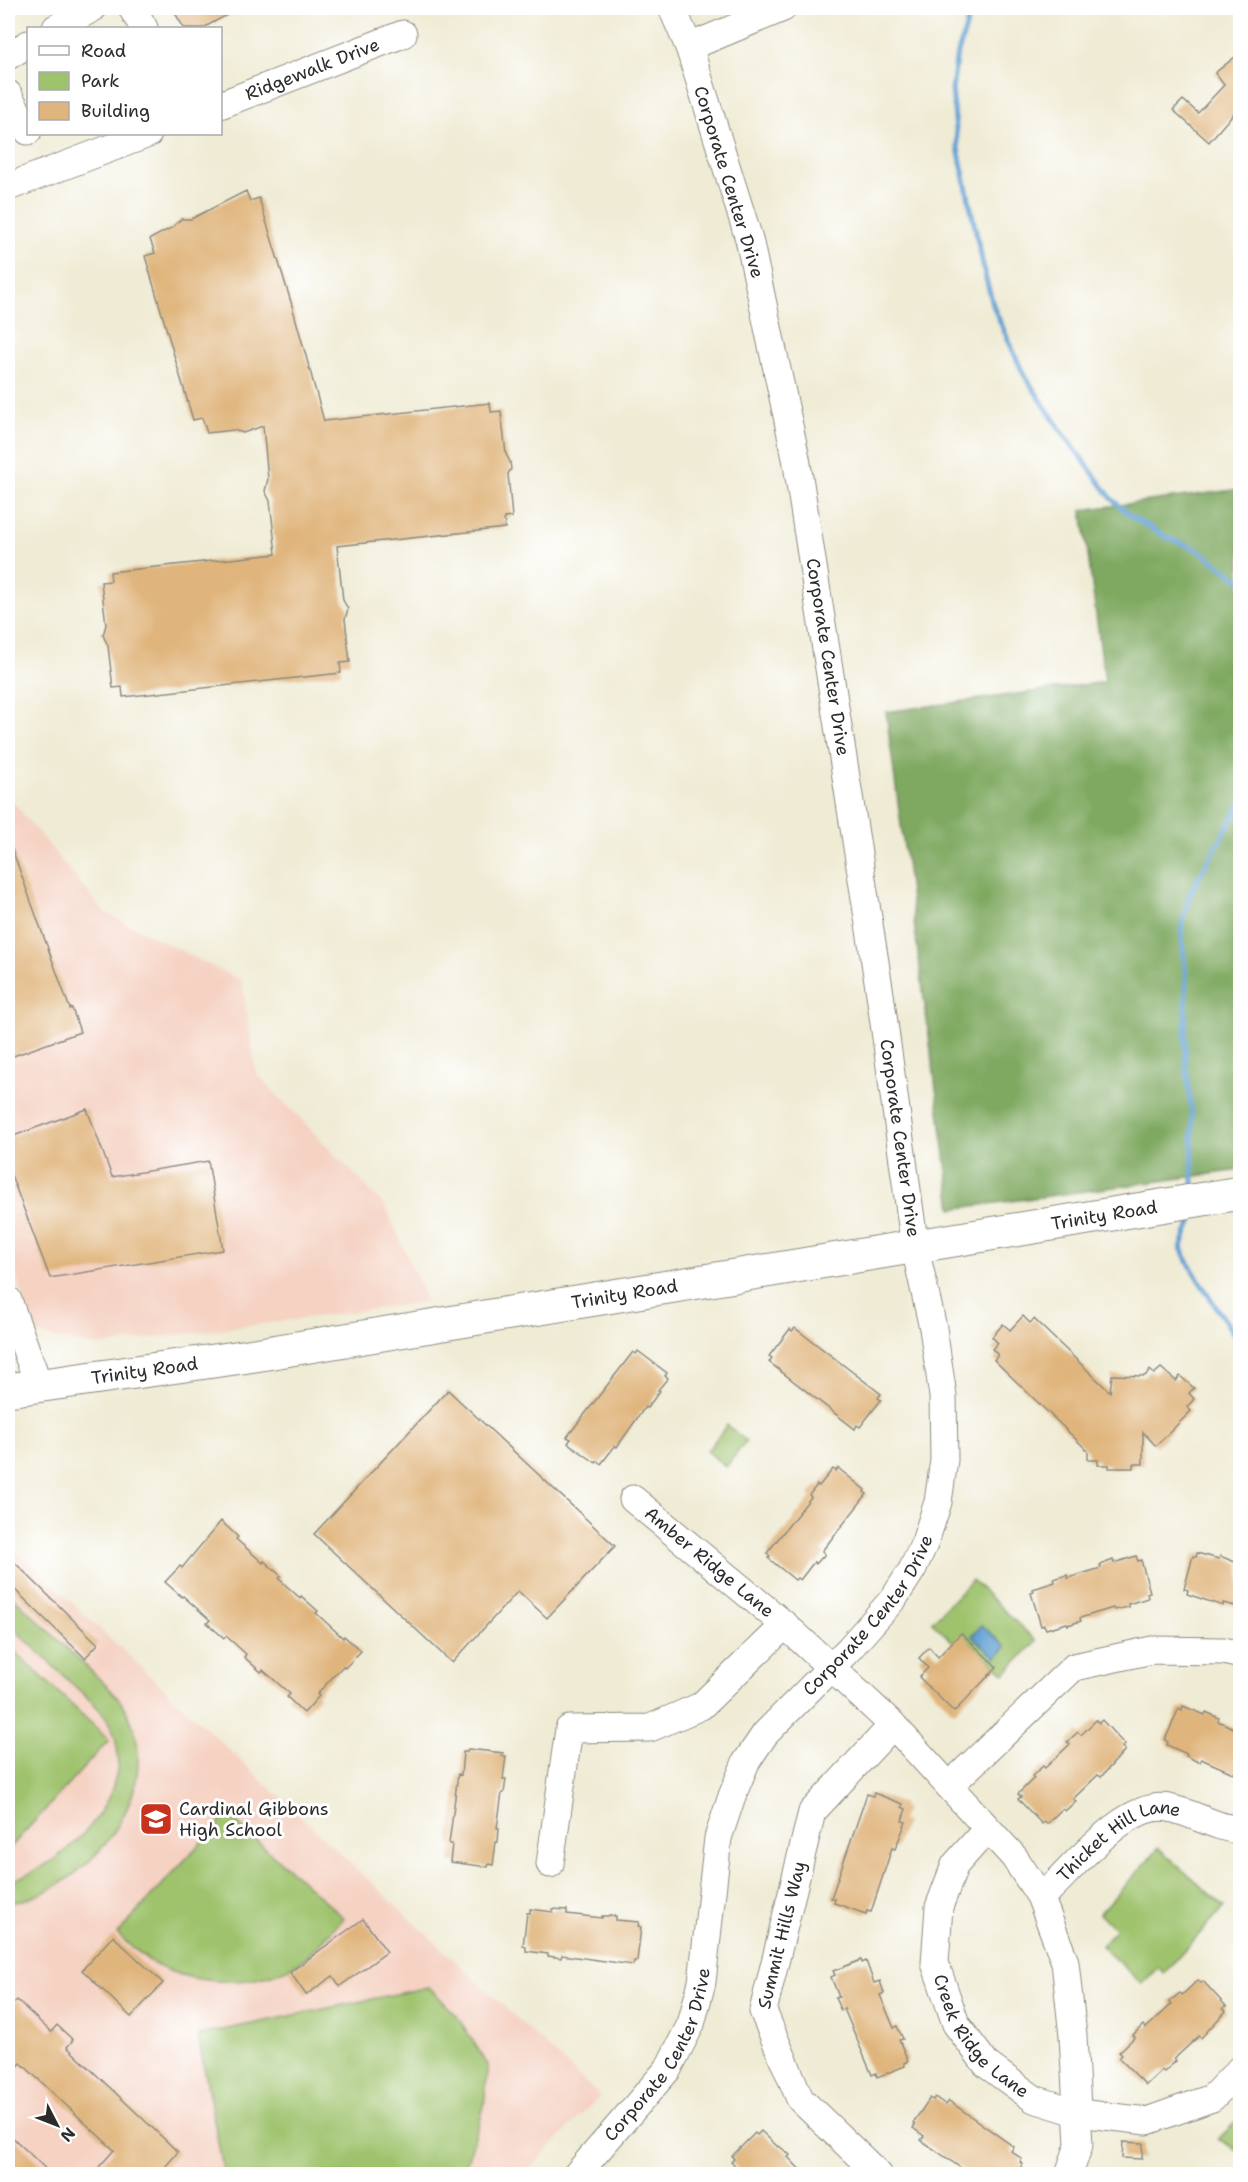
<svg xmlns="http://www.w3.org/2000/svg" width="1248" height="2182" font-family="'Shantell Sans',sans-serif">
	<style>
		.built { fill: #f5d2c2 }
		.green { fill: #9fc36d; stroke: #65774c; stroke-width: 1.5 }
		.forest { fill: #7fa960; stroke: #556a46; stroke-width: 1.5 }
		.water { fill: #62a0d3; stroke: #46667f; stroke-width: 1.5 }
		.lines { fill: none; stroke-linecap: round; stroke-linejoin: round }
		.stream { stroke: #62a0d3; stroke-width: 5 }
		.building { fill: #e0b57d }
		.minor-casing { stroke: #8d8b80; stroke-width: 29 }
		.major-casing { stroke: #8d8b80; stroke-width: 35 }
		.minor { stroke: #fff; stroke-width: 27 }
		.major { stroke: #fff; stroke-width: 33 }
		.labels { text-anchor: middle; stroke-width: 6; stroke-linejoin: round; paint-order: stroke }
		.street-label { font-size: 18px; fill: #2b2b2b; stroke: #fff }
		.poi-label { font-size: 18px; fill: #2b2b2b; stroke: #fff; text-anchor: start }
	</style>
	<rect width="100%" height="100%" fill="#fff"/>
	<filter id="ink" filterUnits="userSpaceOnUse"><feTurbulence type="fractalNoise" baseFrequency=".0167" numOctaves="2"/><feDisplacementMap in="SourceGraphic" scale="12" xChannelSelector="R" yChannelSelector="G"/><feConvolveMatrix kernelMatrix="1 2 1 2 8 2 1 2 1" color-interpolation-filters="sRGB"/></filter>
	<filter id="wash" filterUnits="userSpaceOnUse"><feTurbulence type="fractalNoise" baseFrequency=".008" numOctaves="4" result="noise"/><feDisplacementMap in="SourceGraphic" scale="24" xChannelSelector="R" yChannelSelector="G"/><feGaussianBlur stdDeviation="1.35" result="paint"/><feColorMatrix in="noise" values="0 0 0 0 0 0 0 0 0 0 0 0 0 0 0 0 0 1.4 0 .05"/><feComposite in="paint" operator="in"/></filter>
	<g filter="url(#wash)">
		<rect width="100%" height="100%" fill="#efebd4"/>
		<g class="built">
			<polygon points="8,796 104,912 242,981 256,1073 386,1207 427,1302 95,1346 36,1334 8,1252"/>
			<polygon points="8,1543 600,2096 525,2174 8,2174"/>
		</g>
		<g class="green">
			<polygon points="727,1425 746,1441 726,1467 707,1451"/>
			<polygon points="972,1580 1036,1641 1005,1674 961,1634 953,1642 932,1622"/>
			<path d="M8,1592L110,1689C184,1767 99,1890 8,1903V1881C68,1866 144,1789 109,1723C100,1707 84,1695 71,1683C50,1663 29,1643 8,1623Z"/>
			<polygon points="8,1645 109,1740 8,1850"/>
			<path d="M227,1814L344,1918C329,1933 315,1951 298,1963C257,1988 198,1986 156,1965C142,1957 129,1944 117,1934Z"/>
			<polygon points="1159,1848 1224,1907 1164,1973 1158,1967 1142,1984 1101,1946 1116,1929 1099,1914"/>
			<polygon points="429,1987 457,2016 488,2065 484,2106 469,2156 459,2174 224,2174 198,2035"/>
			<polygon points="1240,2118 1240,2152 1218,2139"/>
		</g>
		<polygon class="forest" points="1240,489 1240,1170 952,1209 886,712 1105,682 1082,510"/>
		<polygon class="water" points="982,1625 1006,1647 996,1658 972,1636"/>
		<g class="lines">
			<g class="stream">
				<polyline points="972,8 956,59 952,90 958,148 986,279 994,308 1023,373 1060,429 1112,499 1132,517 1166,537 1198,550 1240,580"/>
				<polyline points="1193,1184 1192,1115 1185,1057 1186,976 1181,929 1190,893 1240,805"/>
				<path d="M1193,1217L1181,1248C1197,1282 1221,1312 1240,1344"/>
			</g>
		</g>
		<g id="blocks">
			<g class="building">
				<polygon points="172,8 240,8 203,28 184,28"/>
				<polygon points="1240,53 1240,106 1209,142 1173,110 1183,100 1198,113 1224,85 1215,73"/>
				<polygon points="246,191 250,201 259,198 291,302 324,421 490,403 491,412 501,411 506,454 510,462 511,469 508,474 512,517 504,518 505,528 337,546 343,600 348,609 345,619 350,662 340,663 341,673 123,697 122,687 113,688 108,646 103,635 106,625 101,582 111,581 110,572 276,554 270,501 265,491 268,479 263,426 243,433 234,430 207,433 202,418 193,420 145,256 155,253 150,239 173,227 181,219 191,219"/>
				<polygon points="8,841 9,841 70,1009 72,1008 80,1032 8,1058"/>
				<polygon points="87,1109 112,1177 208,1161 223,1250 50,1278 8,1167 8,1138"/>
				<polygon points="1023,1316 1030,1323 1034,1319 1110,1392 1112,1375 1145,1376 1150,1370 1154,1374 1161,1368 1176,1381 1180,1376 1194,1388 1189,1393 1194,1399 1187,1407 1191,1411 1156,1446 1143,1432 1143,1464 1133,1464 1133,1468 1109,1468 1109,1465 1098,1465 1098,1460 1088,1460 1088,1451 994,1360 998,1355 992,1349 998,1343 992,1337 1003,1324 1010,1330"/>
				<polygon points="795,1328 881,1394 878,1398 881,1400 860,1427 857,1425 855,1429 769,1362 772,1358 769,1356 790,1329 792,1331"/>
				<polygon points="638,1351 667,1373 665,1376 668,1378 658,1390 660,1391 647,1408 645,1407 617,1447 615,1446 601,1464 597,1461 596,1463 568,1443 571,1439 567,1437 633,1352 636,1354"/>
				<polygon points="448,1390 615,1546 547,1618 518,1591 452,1663 314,1534"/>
				<polygon points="838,1468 865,1490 864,1492 867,1494 822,1551 825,1554 816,1564 814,1562 800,1580 797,1578 795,1580 768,1558 770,1556 767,1553 811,1497 809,1495 817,1485 819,1486 833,1469 836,1471"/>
				<polygon points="221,1521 238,1537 236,1539 263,1563 264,1561 281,1576 279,1579 300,1598 301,1596 318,1611 316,1613 343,1638 344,1636 361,1651 345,1668 343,1666 317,1694 319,1696 304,1713 287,1697 290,1694 263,1670 261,1672 244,1657 246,1654 226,1636 224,1638 207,1623 210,1620 183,1596 182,1597 165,1582 180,1566 182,1568"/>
				<polygon points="1197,1553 1219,1559 1220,1556 1240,1564 1240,1607 1223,1603 1223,1606 1187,1594 1188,1590 1184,1589 1193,1556 1196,1557"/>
				<polygon points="8,1556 98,1644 85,1658 8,1583"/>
				<polygon points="1136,1556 1138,1561 1141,1560 1150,1592 1147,1593 1148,1598 1128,1604 1129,1607 1114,1610 1113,1608 1080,1618 1081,1621 1068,1625 1067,1623 1046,1629 1044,1625 1041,1626 1031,1593 1034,1592 1033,1589 1055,1582 1054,1579 1067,1575 1068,1578 1101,1568 1100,1565 1113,1560 1114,1563"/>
				<polygon points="961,1633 997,1667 954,1712 919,1677 928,1668 919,1658 929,1647 938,1657"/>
				<polygon points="1183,1706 1205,1715 1206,1712 1219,1718 1218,1721 1240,1731 1240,1776 1201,1759 1200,1762 1198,1762 1186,1756 1187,1754 1167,1745 1168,1742 1165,1740 1179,1708 1182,1710"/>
				<polygon points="1096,1720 1099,1723 1102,1720 1125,1745 1122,1747 1125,1750 1101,1777 1098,1775 1073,1799 1076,1801 1065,1811 1062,1809 1047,1824 1044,1822 1042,1824 1018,1799 1021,1797 1018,1794 1034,1778 1032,1776 1043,1766 1045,1768 1070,1744 1067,1742 1078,1732 1081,1735"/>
				<polygon points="468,1749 503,1753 502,1756 506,1756 503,1779 506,1779 504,1793 502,1793 497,1828 499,1828 498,1842 496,1842 493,1865 489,1864 488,1867 450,1862 452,1844 449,1844 458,1774 461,1775 463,1752 467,1752"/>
				<polygon points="874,1793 903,1804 902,1807 906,1809 902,1821 906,1822 895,1849 892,1848 871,1912 867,1911 866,1914 834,1903 835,1899 831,1898 867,1794 873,1796"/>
				<polygon points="530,1909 553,1912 553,1909 567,1910 567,1914 602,1918 602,1916 616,1916 616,1920 639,1922 638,1926 641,1927 637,1961 634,1961 633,1965 562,1955 561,1958 548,1956 548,1954 526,1951 526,1947 523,1946 527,1913 530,1913"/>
				<polygon points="363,1919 387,1952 340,1986 333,1976 306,1995 290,1972"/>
				<polygon points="113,1936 163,1983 131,2017 82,1970"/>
				<polygon points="861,1960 862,1963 866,1961 874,1983 880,1981 884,1993 880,1995 894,2028 897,2026 903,2039 899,2040 908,2061 904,2063 905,2066 877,2077 876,2073 872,2075 844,2009 841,2011 835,1998 839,1997 831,1977 835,1975 833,1971"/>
				<polygon points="1198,1980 1201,1983 1203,1981 1226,2006 1223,2008 1226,2011 1201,2038 1199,2036 1174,2059 1176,2061 1164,2072 1162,2070 1146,2085 1119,2058 1122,2055 1119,2052 1135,2037 1133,2035 1143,2025 1146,2028 1172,2004 1169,2002 1180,1993 1182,1995"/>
				<polygon points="17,2000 51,2032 57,2025 73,2040 67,2047 178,2152 158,2175 92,2175 114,2150 21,2063 8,2077 8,2009"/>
				<polygon points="935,2097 946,2105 949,2101 1014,2147 1011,2151 1022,2159 1020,2162 1023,2164 1015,2175 971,2175 921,2140 924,2136 913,2128 915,2125 913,2123 930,2098 933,2100"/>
				<polygon points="761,2131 778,2147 779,2146 790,2155 788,2157 805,2175 744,2175 731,2162 734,2159 732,2156 755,2133 757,2135"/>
				<polygon points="8,2133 52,2175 8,2175"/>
				<polygon points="1123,2142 1143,2143 1142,2159 1122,2158"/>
			</g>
		</g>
	</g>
	<g filter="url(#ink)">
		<use href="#blocks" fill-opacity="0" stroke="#8d8b80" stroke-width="1.5"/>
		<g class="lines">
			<defs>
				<g id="minor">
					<polyline points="132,8 144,28"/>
					<polyline points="56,28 93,8"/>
					<polyline points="689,47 783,8"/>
					<polyline points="8,56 28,44"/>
					<polyline points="8,94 28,131"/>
					<path id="s1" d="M220,105L403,34"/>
					<polyline points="8,187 148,134"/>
					<polyline points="8,1300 39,1386"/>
					<path id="s2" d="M633,1499L785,1625L893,1725L1014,1857L1040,1896L1065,1962L1073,2036L1079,2145L1069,2174"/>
					<polyline points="949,1786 1074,1667 1152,1650 1224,1651 1240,1655"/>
					<path id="s3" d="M987,1829L955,1865L939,1907L935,1963L956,2024L986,2064L1034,2099L1079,2113L1147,2121L1212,2098L1240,2069"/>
					<polyline points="550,1864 569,1729 650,1728 701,1706 785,1625"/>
					<path id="s4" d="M1040,1896L1050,1889C1078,1862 1128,1800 1169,1808C1194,1813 1215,1828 1240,1830"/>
					<path id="s5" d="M577,2174L668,2069L691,2024L702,1982L718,1838L732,1796L746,1762L765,1734L849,1649L894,1598L912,1570L925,1542L938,1502L944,1460L943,1396L933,1328L915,1248L880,994L796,458L749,239L689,47L672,8"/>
					<path id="s6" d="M878,2174L800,2099L763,2011L812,1812L893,1725"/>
				</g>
				<g id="major">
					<path id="s7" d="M8,1390L242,1357L1240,1193"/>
				</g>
			</defs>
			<use href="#minor" class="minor-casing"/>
			<use href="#major" class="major-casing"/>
			<use href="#minor" class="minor"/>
			<use href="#major" class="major"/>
		</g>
	</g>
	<defs>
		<symbol id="school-square" viewBox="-11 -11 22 22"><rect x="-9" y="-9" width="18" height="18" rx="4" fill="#c8321e" stroke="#fff"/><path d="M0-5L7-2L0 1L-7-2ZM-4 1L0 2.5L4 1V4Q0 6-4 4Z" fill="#fff"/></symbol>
	</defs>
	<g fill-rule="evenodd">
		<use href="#school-square" x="137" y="1800" width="38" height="38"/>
	</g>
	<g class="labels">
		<g class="street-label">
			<text dy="6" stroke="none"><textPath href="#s1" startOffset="99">Ridgewalk Drive</textPath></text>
			<text transform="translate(729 182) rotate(73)" y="6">Corporate Center Drive</text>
			<text transform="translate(828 657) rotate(81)" y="6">Corporate Center Drive</text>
			<text transform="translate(900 1138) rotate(82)" y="6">Corporate Center Drive</text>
			<text dy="6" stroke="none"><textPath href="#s7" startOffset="1110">Trinity Road</textPath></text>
			<text dy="6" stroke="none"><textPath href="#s7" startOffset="624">Trinity Road</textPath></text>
			<text dy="6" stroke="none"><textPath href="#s7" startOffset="138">Trinity Road</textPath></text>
			<text dy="6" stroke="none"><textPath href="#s2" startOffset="99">Amber Ridge Lane</textPath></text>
			<text dy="6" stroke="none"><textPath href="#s5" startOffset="651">Corporate Center Drive</textPath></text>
			<text dy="6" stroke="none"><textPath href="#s4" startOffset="100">Thicket Hill Lane</textPath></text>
			<text dy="6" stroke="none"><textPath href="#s6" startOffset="282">Summit Hills Way</textPath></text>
			<text dy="6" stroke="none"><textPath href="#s3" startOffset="238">Creek Ridge Lane</textPath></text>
			<text dy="6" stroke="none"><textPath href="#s5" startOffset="147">Corporate Center Drive</textPath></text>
		</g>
		<g class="poi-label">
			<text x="179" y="1815">Cardinal Gibbons<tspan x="179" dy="21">High School</tspan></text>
		</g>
	</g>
	<rect width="1248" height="2182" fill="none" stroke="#fff" stroke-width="30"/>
	<rect x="27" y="27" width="195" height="108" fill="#ffffff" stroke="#aaaaaa" stroke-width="1.5"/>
	<rect x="39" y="46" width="30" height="9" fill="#ffffff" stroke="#aaaaaa" stroke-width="1.5"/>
	<text x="81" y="57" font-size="18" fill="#2b2b2b">Road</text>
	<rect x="39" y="72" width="30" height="18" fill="#9fc36d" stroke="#aaaaaa" stroke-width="1.5"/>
	<text x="81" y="87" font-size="18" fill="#2b2b2b">Park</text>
	<rect x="39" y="102" width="30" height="18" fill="#e0b57d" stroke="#aaaaaa" stroke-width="1.5"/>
	<text x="81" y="117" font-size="18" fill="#2b2b2b">Building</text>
	<g transform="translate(57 2125) rotate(132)" stroke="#ffffff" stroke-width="4.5" paint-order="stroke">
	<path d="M0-4.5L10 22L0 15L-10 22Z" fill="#2b2b2b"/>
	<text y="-9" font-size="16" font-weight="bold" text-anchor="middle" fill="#2b2b2b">N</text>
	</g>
</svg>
